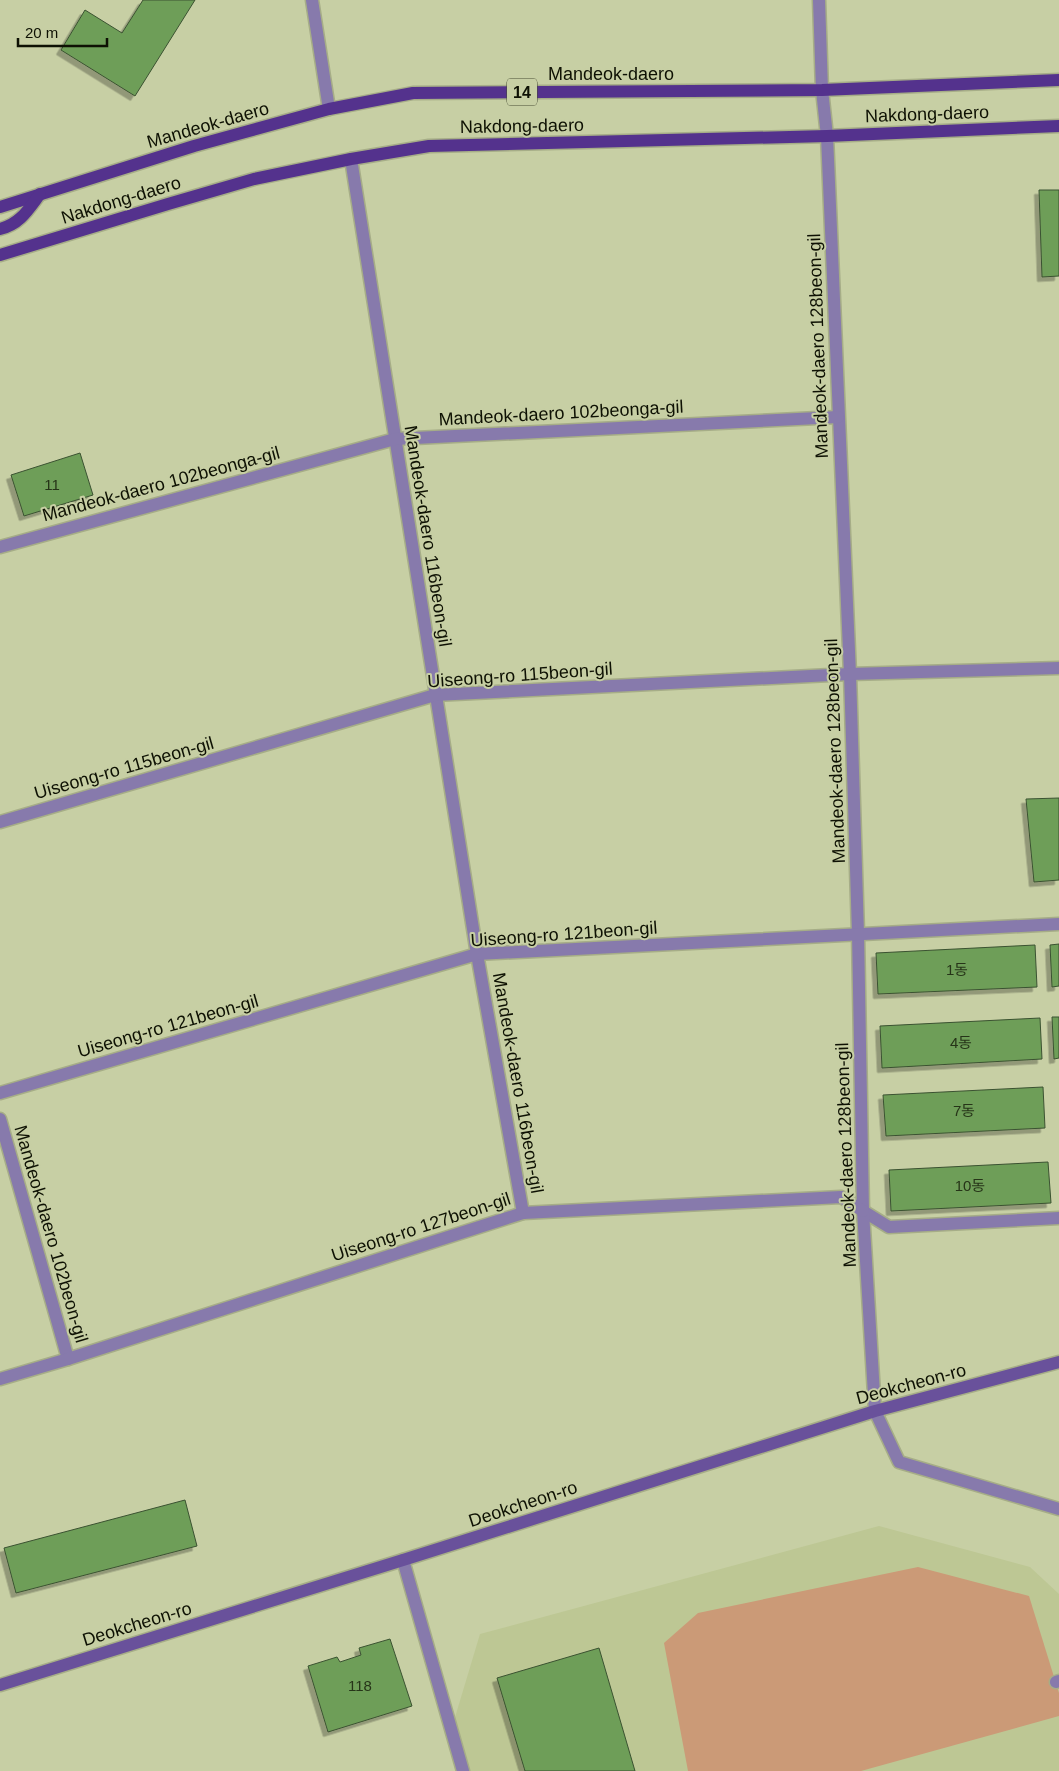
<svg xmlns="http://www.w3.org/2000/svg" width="1059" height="1771" font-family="Arial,'Noto Sans KR',sans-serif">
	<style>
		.built { fill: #bdc794 }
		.green { fill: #cb9a77 }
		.building { fill: #6e9e58; stroke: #3b5231; filter: url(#shadow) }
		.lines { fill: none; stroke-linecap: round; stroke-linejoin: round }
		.service-casing { stroke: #a6ad87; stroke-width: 15 }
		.minor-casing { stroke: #a6ad87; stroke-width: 15 }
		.secondary-casing { stroke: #a6ad87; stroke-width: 15 }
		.primary-casing { stroke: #a6ad87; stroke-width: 15 }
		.service { stroke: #877aac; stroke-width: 12 }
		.minor { stroke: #877aac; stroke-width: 12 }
		.secondary { stroke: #69519b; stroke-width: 12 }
		.primary { stroke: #54328d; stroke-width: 12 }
		.labels { text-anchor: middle; stroke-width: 4; stroke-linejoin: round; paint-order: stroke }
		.number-label { font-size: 15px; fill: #263418 }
		.shield { fill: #c7cfa4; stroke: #464a33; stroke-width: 1 }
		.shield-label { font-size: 16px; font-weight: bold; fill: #0e1103 }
		.street-label { font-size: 18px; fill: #0e1103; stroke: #c7cfa4 }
	</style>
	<defs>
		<filter id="shadow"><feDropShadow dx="-4.5" dy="4.5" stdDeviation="0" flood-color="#0004"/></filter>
	</defs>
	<rect width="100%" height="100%" fill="#c7cfa4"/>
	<polygon class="built" points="879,1526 1030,1567 1059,1594 1059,1771 461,1771 450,1734 480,1634"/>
	<polygon class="green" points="918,1567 1029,1596 1059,1693 1059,1716 861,1771 688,1771 664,1643 698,1613"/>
	<g class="building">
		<polygon points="143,0 195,0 135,96 61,50 85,10 122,33"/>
		<polygon points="1039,190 1059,190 1059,276 1042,277"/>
		<polygon points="80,453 93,495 24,516 11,475"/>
		<polygon points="1059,798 1059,880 1034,882 1026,799"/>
		<polygon points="1059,944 1059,986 1052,987 1050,945"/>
		<polygon points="1035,945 1037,987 878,994 876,953"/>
		<polygon points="1052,1017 1059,1017 1059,1058 1054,1059"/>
		<polygon points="1040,1018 1042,1059 882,1068 880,1026"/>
		<polygon points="1043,1087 1045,1128 886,1136 883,1095"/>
		<polygon points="1048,1162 1051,1203 891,1211 889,1170"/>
		<polygon points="185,1500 197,1546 16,1593 4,1548"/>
		<polygon points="390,1639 412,1706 328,1732 308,1666 337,1657 340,1662 361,1655 359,1648"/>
		<polygon points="599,1648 635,1771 525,1771 497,1678"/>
	</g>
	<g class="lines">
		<defs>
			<g id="service">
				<polyline points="863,1211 889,1227 1059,1218"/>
				<polyline points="875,1411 899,1462 1059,1509"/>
				<polyline points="403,1560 463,1771"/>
				<polyline points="1056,1682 1059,1681"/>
			</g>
			<g id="minor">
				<polyline points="312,0 329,109"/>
				<polyline points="819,0 822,90 827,136 850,674 858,933 863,1211 875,1411"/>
				<polyline points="351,159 477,954 523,1213"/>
				<polyline points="0,547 395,439 838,417"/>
				<polyline points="0,822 435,695 850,674 1059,668"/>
				<polyline points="0,1093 477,954 1059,924"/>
				<polyline points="0,1119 68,1359"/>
				<polyline points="0,1379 68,1359 523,1213 841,1197 863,1211"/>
			</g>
			<polyline id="secondary" points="0,1685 403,1560 875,1411 1059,1362"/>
			<g id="primary">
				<polyline points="0,207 194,146 329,109 413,93 822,90 1059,80"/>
				<path d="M0,229C20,224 28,210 40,194"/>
				<polyline points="0,255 168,204 254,179 351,159 429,146 827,136 1059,126"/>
			</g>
		</defs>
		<use href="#service" class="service-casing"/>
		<use href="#minor" class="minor-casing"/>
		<use href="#secondary" class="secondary-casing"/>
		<use href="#primary" class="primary-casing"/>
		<use href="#service" class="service"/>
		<use href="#minor" class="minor"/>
		<use href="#secondary" class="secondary"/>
		<use href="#primary" class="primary"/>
	</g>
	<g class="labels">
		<g class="number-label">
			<text x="52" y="490">11</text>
			<text x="957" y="975">1동</text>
			<text x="961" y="1048">4동</text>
			<text x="964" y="1116">7동</text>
			<text x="970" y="1191">10동</text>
			<text x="360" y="1691">118</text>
		</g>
		<rect class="shield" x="507" y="78.5" width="30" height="27" rx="4"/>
		<g class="shield-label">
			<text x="522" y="98">14</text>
		</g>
		<g class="street-label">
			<text x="611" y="80">Mandeok-daero</text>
			<text transform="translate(927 114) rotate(-2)" y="6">Nakdong-daero</text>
			<text transform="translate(208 125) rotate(-16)" y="6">Mandeok-daero</text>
			<text transform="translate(522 126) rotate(-1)" y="6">Nakdong-daero</text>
			<text transform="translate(121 200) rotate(-17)" y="6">Nakdong-daero</text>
			<text transform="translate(818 346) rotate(-92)" y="6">Mandeok-daero 128beon-gil</text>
			<text transform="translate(561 413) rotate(-3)" y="6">Mandeok-daero 102beonga-gil</text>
			<text transform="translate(161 484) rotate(-15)" y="6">Mandeok-daero 102beonga-gil</text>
			<text transform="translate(428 536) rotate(81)" y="6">Mandeok-daero 116beon-gil</text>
			<text transform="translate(520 675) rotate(-4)" y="6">Uiseong-ro 115beon-gil</text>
			<text transform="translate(835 751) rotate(-92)" y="6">Mandeok-daero 128beon-gil</text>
			<text transform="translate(124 768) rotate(-16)" y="6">Uiseong-ro 115beon-gil</text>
			<text transform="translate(564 934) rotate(-4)" y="6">Uiseong-ro 121beon-gil</text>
			<text transform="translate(168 1026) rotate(-16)" y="6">Uiseong-ro 121beon-gil</text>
			<text transform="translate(518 1083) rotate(80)" y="6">Mandeok-daero 116beon-gil</text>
			<text transform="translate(846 1155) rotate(-92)" y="6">Mandeok-daero 128beon-gil</text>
			<text transform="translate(421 1227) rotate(-18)" y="6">Uiseong-ro 127beon-gil</text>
			<text transform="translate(51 1234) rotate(74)" y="6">Mandeok-daero 102beon-gil</text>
			<text transform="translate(911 1384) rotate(-15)" y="6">Deokcheon-ro</text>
			<text transform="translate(523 1504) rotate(-18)" y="6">Deokcheon-ro</text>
			<text transform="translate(137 1624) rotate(-17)" y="6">Deokcheon-ro</text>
		</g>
	</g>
	<path d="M18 38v8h89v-8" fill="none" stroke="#0e1103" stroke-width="2.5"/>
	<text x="25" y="38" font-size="15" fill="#0e1103" stroke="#c7cfa4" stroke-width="4" paint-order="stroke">20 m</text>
</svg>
